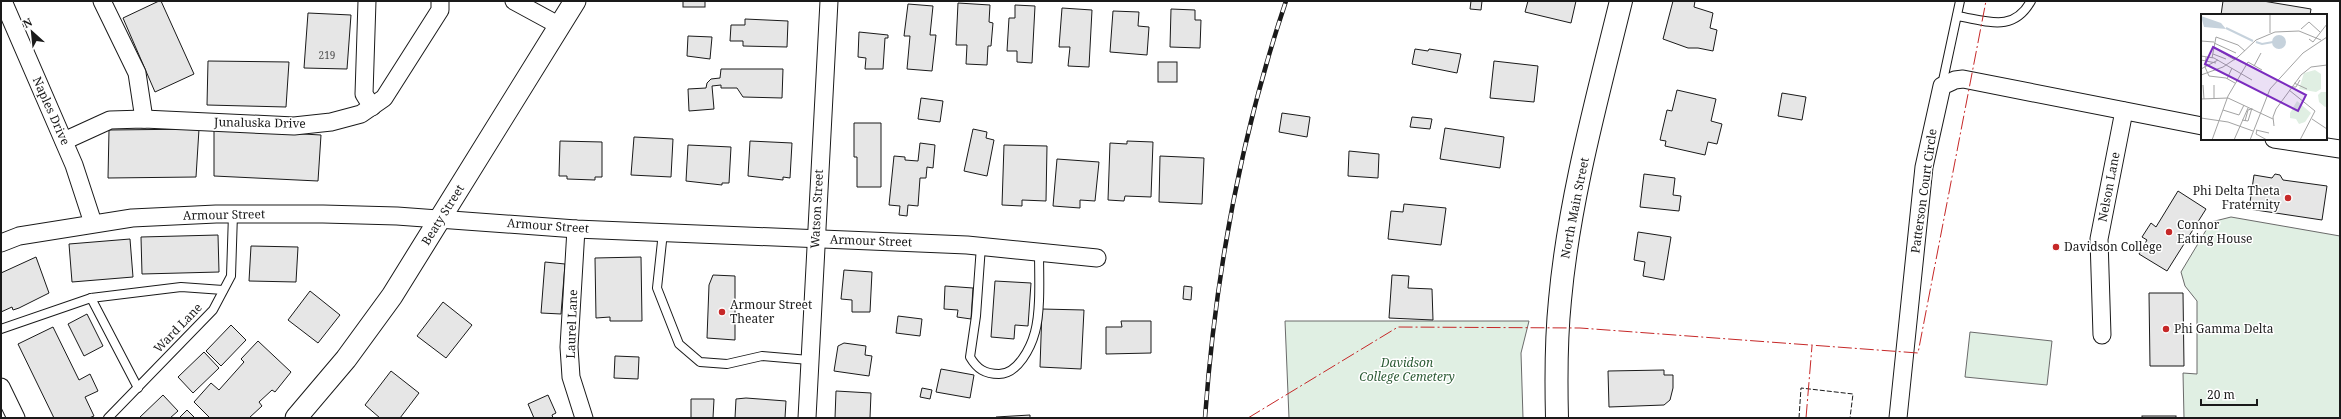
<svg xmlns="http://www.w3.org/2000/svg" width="2341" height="419" font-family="'Noto Serif',serif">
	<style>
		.green { fill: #e0efe3; stroke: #6a6a6a }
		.building { fill: #e6e6e6; stroke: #1a1a1a }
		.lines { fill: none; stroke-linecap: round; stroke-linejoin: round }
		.service-casing { stroke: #1a1a1a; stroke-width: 10 }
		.minor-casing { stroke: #1a1a1a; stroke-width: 19 }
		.tertiary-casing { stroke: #1a1a1a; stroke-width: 23 }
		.primary-casing { stroke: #1a1a1a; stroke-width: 24 }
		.service { stroke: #fff; stroke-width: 8 }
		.minor { stroke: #fff; stroke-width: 17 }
		.tertiary { stroke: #fff; stroke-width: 21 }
		.primary { stroke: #fff; stroke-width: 22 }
		.rail-casing { stroke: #1a1a1a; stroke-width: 4.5 }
		.rail { stroke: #fff; stroke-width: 3; stroke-dasharray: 9; stroke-linecap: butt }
		.fence { stroke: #1a1a1a; stroke-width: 1; stroke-dasharray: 5 2; stroke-linecap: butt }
		.power { stroke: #c62828; stroke-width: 1; stroke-dasharray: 14 3 2 3; stroke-linecap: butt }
		.poi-dot { fill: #c62828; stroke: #fff; stroke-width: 1.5 }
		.labels { text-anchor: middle; stroke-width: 3; stroke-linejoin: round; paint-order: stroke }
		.number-label { font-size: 10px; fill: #4d4d4d }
		.street-label { font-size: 12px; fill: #1a1a1a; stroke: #fff }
		.poi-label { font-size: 12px; fill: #1a1a1a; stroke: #fff; text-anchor: start }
		.park-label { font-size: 12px; font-style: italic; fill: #2b5a34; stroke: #fff }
		.inset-river { fill: none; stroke: #c6d2dc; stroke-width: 2 }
		.inset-road { fill: none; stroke: #a3a3a3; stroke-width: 1 }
		.view { fill: #7b2cbf; fill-opacity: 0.15; stroke: #7b2cbf; stroke-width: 2 }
		.inset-edge { fill: none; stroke: #1a1a1a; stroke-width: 2 }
	</style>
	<rect width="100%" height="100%" fill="#fff"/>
	<g class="green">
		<polygon points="2231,217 2340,236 2340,418 2184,418 2183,373 2197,374 2197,301 2185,286 2181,272 2211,222"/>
		<polygon points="1285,321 1529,321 1521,353 1523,418 1289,418"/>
		<polygon points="1970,332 2052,341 2047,385 1965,377"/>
	</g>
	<g class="building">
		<polygon points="159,1 161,1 194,74 155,92 123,18"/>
		<rect x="683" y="1" width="22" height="6"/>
		<polygon points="1471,1 1482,1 1481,10 1470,9"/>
		<polygon points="1528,1 1576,1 1571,23 1525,12"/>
		<polygon points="1673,1 1695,1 1694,7 1713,13 1710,28 1717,30 1713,51 1698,48 1688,48 1663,39"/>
		<polygon points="2223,1 2263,1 2311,9 2310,15 2221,15"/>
		<polygon points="958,3 990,5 989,22 993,23 991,46 988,46 987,65 966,64 967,45 956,45"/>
		<polygon points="908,4 933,6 930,35 936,35 932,71 907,69 910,36 904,36"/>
		<polygon points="1015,5 1035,6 1032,63 1017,62 1017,51 1007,51 1009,18 1015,18"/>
		<polygon points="1062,8 1092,10 1089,67 1068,66 1070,47 1059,47"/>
		<polygon points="1171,9 1195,10 1195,20 1201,20 1200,48 1170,47"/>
		<polygon points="1113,11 1139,12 1138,26 1149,27 1147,55 1110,52"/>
		<polygon points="308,13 351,15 347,69 304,68"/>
		<polygon points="745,19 788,21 787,47 743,46 743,41 730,41 731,25 745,25"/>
		<polygon points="859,32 888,35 888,38 885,38 883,69 865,69 866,58 858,57"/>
		<polygon points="688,36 712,37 710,59 687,56"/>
		<polygon points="1415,49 1428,51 1429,49 1461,54 1457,73 1412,64"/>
		<polygon points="208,61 289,62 286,107 207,105"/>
		<polygon points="1494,61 1538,66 1534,102 1490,98"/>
		<rect x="1158" y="62" width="19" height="20"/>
		<polygon points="721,69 783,69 782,98 743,97 737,88 721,88 721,85 712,86 714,109 689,111 688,89 706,88 707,83 711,79 720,78"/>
		<polygon points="1677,90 1716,99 1711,121 1722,124 1717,144 1708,142 1705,155 1665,146 1666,141 1660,140 1667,110 1672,111"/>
		<polygon points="1782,93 1806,97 1802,120 1778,116"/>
		<polygon points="921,98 943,101 940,122 918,119"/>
		<polygon points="1282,113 1310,117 1307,137 1279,132"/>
		<polygon points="1412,117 1432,119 1430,129 1410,127"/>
		<polygon points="854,123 881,123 881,187 857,187 857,157 854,157"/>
		<polygon points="1445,128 1504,137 1500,168 1440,159"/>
		<polygon points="199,129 196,177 108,178 109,130"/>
		<polygon points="214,129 321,135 318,181 214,176"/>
		<polygon points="973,129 987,132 986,138 994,140 987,176 964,171"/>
		<polygon points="634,137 673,139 671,177 631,175"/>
		<polygon points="560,141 602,142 602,177 595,177 595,180 567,179 567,176 559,176"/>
		<polygon points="750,141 792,143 790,178 783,177 783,180 748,176"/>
		<polygon points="1127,141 1153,142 1151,197 1125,196 1124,201 1108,200 1110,143 1127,144"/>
		<polygon points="920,143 935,145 933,168 927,167 926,178 920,178 918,206 908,205 907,216 899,215 900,206 889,205 894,156 905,157 905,160 918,161"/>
		<polygon points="688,145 731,147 729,183 722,183 722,185 686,181"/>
		<polygon points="1004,145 1047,146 1046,201 1022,200 1022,206 1002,205"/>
		<polygon points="1349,151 1379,154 1378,178 1348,176"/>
		<polygon points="1160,156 1204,158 1202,204 1159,202"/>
		<polygon points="1057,159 1099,162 1095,201 1080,200 1080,208 1053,206"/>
		<polygon points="1644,174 1675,178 1673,195 1681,196 1679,211 1640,207"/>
		<polygon points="2275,174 2280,175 2283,180 2327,186 2322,220 2249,209 2254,175 2272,178"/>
		<polygon points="2178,191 2206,209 2167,271 2139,254 2147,240 2142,237 2151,223 2156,227"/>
		<polygon points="1404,204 1446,208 1441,245 1388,239 1391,211 1403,212"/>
		<polygon points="1638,232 1671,237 1664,280 1643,276 1645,262 1634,260"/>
		<polygon points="218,235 219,272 142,274 141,237"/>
		<polygon points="130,239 133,277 72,282 69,244"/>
		<polygon points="251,246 298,247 296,282 249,281"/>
		<polygon points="36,257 49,293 19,308 13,310 12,307 1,312 1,273"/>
		<polygon points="641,257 642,321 610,321 610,317 596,318 595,258"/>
		<polygon points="545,262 565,264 561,314 541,313"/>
		<polygon points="844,270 872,272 870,312 852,312 852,300 841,299"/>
		<polygon points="713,275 735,276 735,340 707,338 709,285"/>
		<polygon points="1392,275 1409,276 1408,288 1432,289 1433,320 1389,318"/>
		<polygon points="995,281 1031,283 1028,326 1015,325 1014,339 991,337"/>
		<polygon points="945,286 973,288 971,319 957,317 958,310 944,309"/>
		<polygon points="1184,286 1192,287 1191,300 1183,299"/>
		<polygon points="310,291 340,315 318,343 288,320"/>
		<polygon points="2149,293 2183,293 2184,366 2150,366"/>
		<polygon points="443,302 472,325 446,358 417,336"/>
		<polygon points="1042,309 1084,310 1081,369 1040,367"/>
		<polygon points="87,314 103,346 84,356 68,324"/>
		<polygon points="898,316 922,319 920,336 896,333"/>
		<polygon points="1121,321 1151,321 1151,353 1106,354 1106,327 1122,327"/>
		<polygon points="231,325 246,340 221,366 206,351"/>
		<polygon points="53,327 79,380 90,374 98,391 85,397 94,416 89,418 54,418 18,344"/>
		<polygon points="258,341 291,372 275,392 272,390 259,402 262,406 249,418 210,418 194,402 211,383 219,390 244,362 241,359"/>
		<polygon points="844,343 866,346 865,355 872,356 869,376 834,371 838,346"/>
		<polygon points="204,352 219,368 193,393 178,377"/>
		<polygon points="615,356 639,357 638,379 614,378"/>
		<polygon points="941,369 974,375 970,398 936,392"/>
		<polygon points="1664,370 1664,375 1673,375 1673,388 1670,400 1664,405 1609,407 1608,371"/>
		<polygon points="391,371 419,393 400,418 380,418 365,405"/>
		<polygon points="922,388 932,390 930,399 920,397"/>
		<polygon points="836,391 871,393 870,418 835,418"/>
		<polygon points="163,395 178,411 170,418 139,418"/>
		<polygon points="548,395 556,413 552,415 553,418 534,418 528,404"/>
		<polygon points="746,398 786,401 785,418 735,418 736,399"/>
		<polygon points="691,399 714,399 713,418 691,418"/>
		<polygon points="187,410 195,418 179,418"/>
		<polygon points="1030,415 1030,418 996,418 996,417"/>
		<rect x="2142" y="416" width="34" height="2"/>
	</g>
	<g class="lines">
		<defs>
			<g id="service">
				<path d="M1957,16C1988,21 2013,33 2031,1"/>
				<polyline points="1942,85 1960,1"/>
				<polyline points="663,232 657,288 679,344 700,362 727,364 762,356 809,360"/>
				<path d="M981,246L976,316L970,357C977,369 985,374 999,374C1018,374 1031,347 1035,332C1041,310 1039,275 1039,252"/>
				<polyline points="91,298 138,388"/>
				<polyline points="1,329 91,298 181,287 223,290"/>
				<polyline points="108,418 213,310 231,276 233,214"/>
			</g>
			<g id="minor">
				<polyline points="3,1 74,165 93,223"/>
				<polyline points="102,1 137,73 144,119"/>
				<polyline points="367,1 364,94 372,107"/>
				<polyline points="514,1 560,26"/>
				<polyline points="2274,139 2340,149"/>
				<polyline points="64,141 110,120 144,119 294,126 331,122 361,114 384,98 440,10 440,1"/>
				<polyline points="576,229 569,347 571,377 584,418"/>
				<polyline points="1,243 19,236 132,218 216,214 323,214 397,216 576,229 967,245 1097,258"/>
				<polyline points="2102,335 2099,239 2124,111"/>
				<polyline points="1,387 16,418"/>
				<polyline points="807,418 829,1"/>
				<polyline points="1898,418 1924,167 1942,86 1955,80 1963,79 2202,126"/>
			</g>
			<polyline id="tertiary" points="296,418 346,359 392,296 575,1"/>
			<path id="primary" d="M1557,418C1556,379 1556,339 1560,300C1569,200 1597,99 1621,1"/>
		</defs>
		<use href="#service" class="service-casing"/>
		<use href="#minor" class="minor-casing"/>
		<use href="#tertiary" class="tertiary-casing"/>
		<use href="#primary" class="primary-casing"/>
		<use href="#service" class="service"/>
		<use href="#minor" class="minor"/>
		<use href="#tertiary" class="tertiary"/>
		<use href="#primary" class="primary"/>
		<defs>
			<path id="rail" d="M1205,418C1215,277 1241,135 1286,1"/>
		</defs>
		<use href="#rail" class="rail-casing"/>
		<use href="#rail" class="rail"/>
		<polyline class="fence" points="1799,418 1801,388 1853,394 1850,418"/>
		<g class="power">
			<polyline points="1248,418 1398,327 1580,328 1918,353 1986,1"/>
			<polyline points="1806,418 1812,346"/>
		</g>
	</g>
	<g class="poi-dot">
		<circle cx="2288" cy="198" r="4"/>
		<circle cx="2169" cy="232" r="4"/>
		<circle cx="2056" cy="247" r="4"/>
		<circle cx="722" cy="312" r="4"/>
		<circle cx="2166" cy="329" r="4"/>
	</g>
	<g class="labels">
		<g class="number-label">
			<text x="327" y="59">219</text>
		</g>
		<g class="street-label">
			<text transform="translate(51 111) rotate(66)" y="4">Naples Drive</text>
			<text transform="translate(260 123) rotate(1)" y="4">Junaluska Drive</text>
			<text transform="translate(2109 187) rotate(-79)" y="4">Nelson Lane</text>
			<text transform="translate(1924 191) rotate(-82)" y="4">Patterson Court Circle</text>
			<text transform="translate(1575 208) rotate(-79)" y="4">North Main Street</text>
			<text transform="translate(817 209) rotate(-87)" y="4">Watson Street</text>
			<text transform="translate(224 215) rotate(-1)" y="4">Armour Street</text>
			<text transform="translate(443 215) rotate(-58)" y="4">Beaty Street</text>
			<text transform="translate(548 226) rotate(4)" y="4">Armour Street</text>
			<text transform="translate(871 241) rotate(2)" y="4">Armour Street</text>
			<text transform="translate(572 324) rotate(-88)" y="4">Laurel Lane</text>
			<text transform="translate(178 328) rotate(-46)" y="4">Ward Lane</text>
		</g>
		<g class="poi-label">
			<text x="2280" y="195" text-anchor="end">Phi Delta Theta<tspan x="2280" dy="14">Fraternity</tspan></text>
			<text x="2177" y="229">Connor<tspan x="2177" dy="14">Eating House</tspan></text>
			<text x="2064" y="251">Davidson College</text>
			<text x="730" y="309">Armour Street<tspan x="730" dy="14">Theater</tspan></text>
			<text x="2174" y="333">Phi Gamma Delta</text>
		</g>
		<g class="park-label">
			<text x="1407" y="367">Davidson<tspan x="1407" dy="14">College Cemetery</tspan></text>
		</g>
	</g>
	<g transform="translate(2201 14)">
		<rect width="126" height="126" fill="#fff"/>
		<path d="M114,56L120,60V75L115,78L98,75L103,59ZM120,78H126V92L124,93L118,88L117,81ZM96,87L110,99L104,108L98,110L95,105L89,104V99Z" fill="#e0efe3"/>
		<path d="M0,2L20,9L25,15L3,13ZM71 28a7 7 0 1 1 14 0a7 7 0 1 1-14 0Z" fill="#c6d2dc"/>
		<path class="inset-river" d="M25,14L52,27M55,28L61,30L72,28"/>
		<path class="inset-road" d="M100,15L108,8L119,18M69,19V0M108,25L112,28L126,10M0,27L13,28M13,29L35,39M12,33L34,46M12,40L25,45M0,42L13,44L51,66M5,43L4,53L8,62L25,64L34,69M11,44L15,23L37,31L44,37M0,46L15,49M53,52L60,39M0,55L17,46M0,61L22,53L37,43L55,26L74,18L98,17L120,26M26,65L31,54M93,69L106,75M2,71L3,85M13,71V84M90,73H95L99,66M88,76L114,97L99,126M0,85L27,84L72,105M22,96L38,101L43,91M0,104L27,108L52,117M111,105L126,115M41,106L47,107L51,94M44,107L47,96L50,95M73,112L72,103L75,95L100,61L110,53L126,51M55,116L68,119M56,116L55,120L66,126M11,126L27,82L47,48L61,56M33,126L47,94M49,126L69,75L102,39L126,23"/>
		<path class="view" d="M12,33L105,81L97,97L4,50Z"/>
		<rect width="126" height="126" class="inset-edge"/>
	</g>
	<rect width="2341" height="419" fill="none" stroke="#1a1a1a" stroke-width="4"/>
	<g transform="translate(32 32) rotate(333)" stroke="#ffffff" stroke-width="3" paint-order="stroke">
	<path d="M0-3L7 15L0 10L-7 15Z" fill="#1a1a1a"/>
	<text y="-6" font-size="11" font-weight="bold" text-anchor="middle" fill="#1a1a1a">N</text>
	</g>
	<path d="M2201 399v6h56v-6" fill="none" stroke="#1a1a1a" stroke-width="2"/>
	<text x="2207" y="399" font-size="12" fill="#1a1a1a" stroke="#ffffff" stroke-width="3" paint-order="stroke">20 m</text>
</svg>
